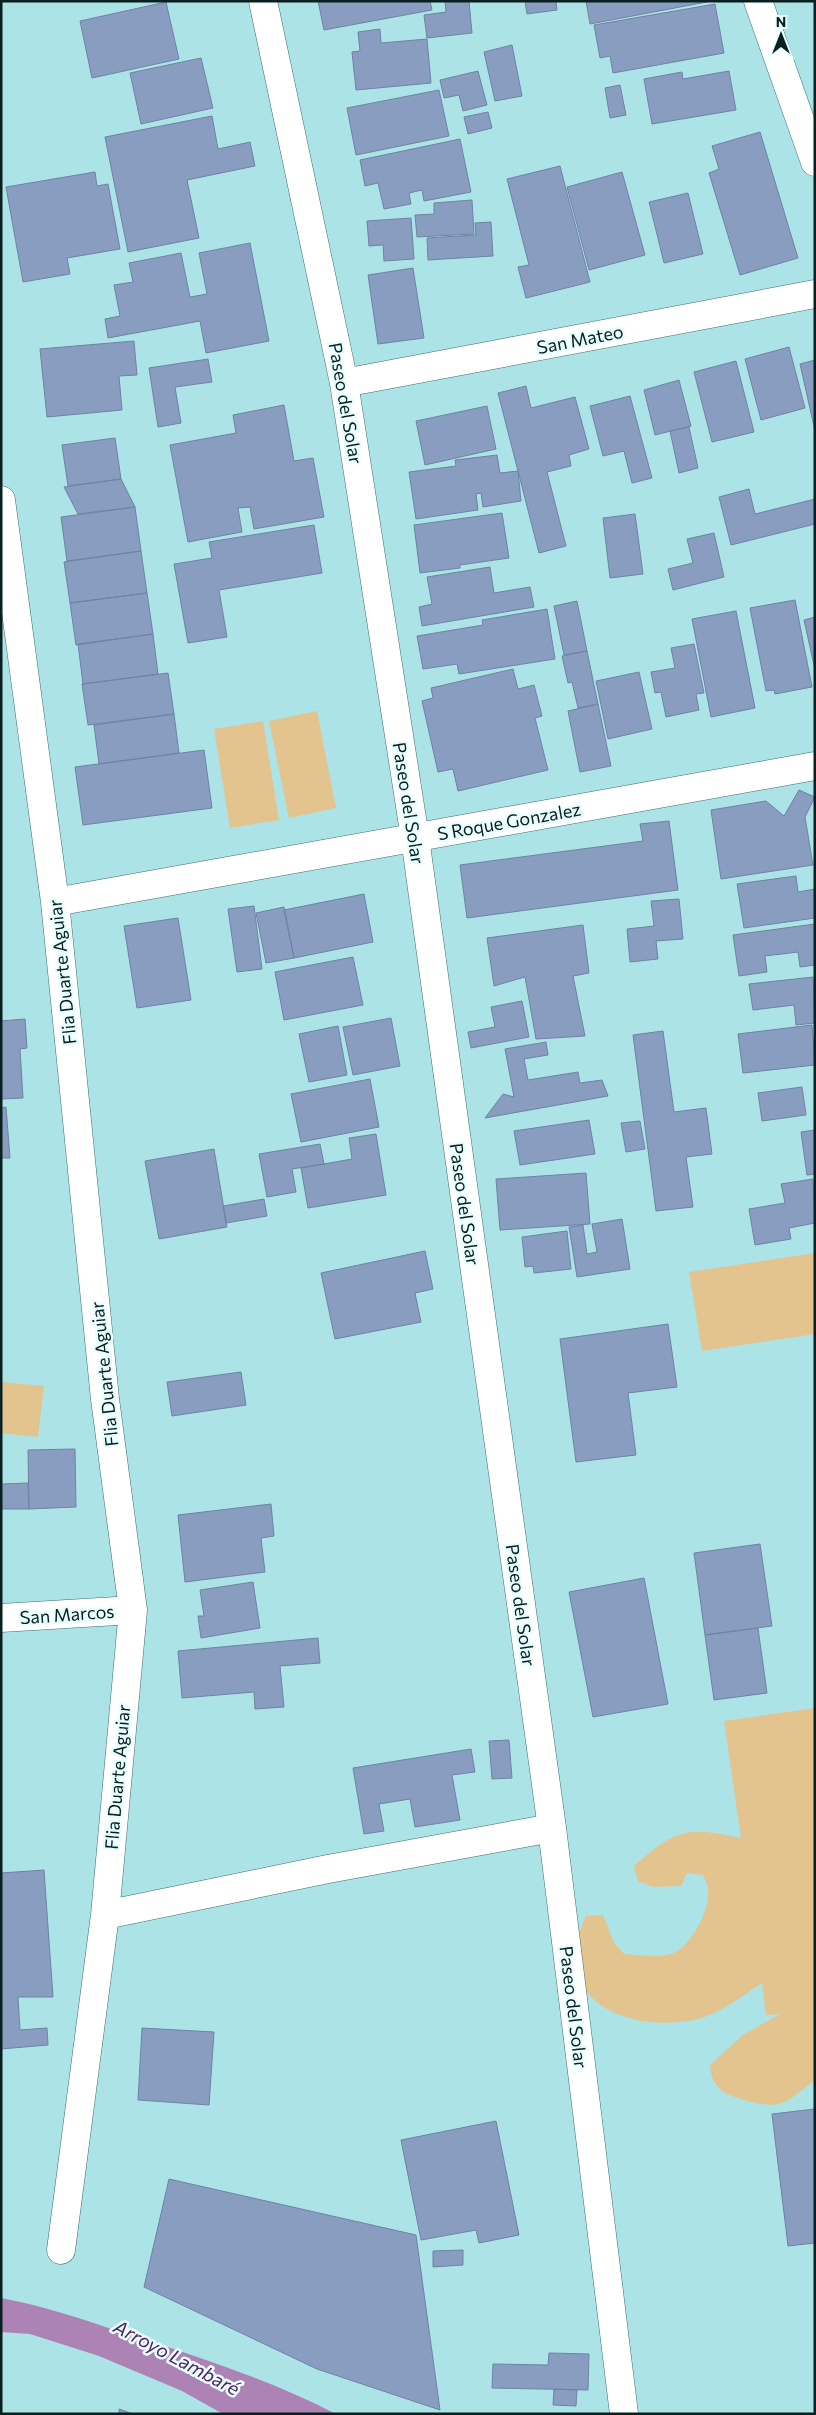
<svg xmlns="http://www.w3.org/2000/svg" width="816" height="2415" viewBox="0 0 816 2415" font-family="Commissioner,sans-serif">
<rect width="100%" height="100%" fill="#ace3e6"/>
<path fill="#e3c48e" d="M 317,711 L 336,808 L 289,818 L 269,721 Z
M 263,721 L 279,820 L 230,828 L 214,729 Z
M 815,1253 L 815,1334 L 702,1351 L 689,1272 Z
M 1,1382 L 44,1386 L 38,1437 L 1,1433 Z
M 815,1708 L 815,2080 C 803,2088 793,2100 779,2104 C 767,2108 730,2098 720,2089 C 712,2082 711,2074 710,2065 L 743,2035 L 780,2014 L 766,2015 L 762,1983 C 744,1995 719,2014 698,2019 C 661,2028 609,2022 585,1990 C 581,1984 581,1974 580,1967 C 576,1947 577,1934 586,1916 L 603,1915 L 614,1943 L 624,1954 C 638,1955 657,1958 671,1954 C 690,1948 711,1909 708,1890 C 708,1885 705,1879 703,1875 L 687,1873 L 681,1886 L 653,1887 L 638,1881 L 634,1866 C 676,1829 687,1826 741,1838 L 724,1721 Z"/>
<path fill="#ac83b4" d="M 1,2298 C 47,2306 92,2323 137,2337 C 204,2359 273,2381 336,2414 L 223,2414 L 182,2391 L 99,2356 L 30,2334 L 1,2332 Z"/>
<path fill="#889dbf" stroke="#6f83a4" d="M 318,1 L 430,1 L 432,10 L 324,30 Z
M 445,1 L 469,1 L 472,33 L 427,38 L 424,15 L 446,12 Z
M 525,1 L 556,1 L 557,10 L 527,14 Z
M 586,1 L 712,1 L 590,24 Z
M 166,2 L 179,59 L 92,78 L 80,21 Z
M 715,4 L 724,53 L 613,73 L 610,56 L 600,58 L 594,25 Z
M 380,29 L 381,43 L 427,39 L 431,83 L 356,90 L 352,52 L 360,51 L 358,32 Z
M 512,45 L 522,96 L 495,101 L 484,52 Z
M 201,58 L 213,108 L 141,124 L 130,73 Z
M 478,71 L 487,105 L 463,111 L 459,95 L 444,98 L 440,80 Z
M 729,71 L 736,110 L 652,124 L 644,79 L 682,72 L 683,79 Z
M 620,85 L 626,115 L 610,118 L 605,88 Z
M 439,90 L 449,136 L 356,155 L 347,108 Z
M 488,112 L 492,128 L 468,134 L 464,117 Z
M 212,116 L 218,149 L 250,142 L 255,166 L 187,180 L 199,238 L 128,252 L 105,137 Z
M 760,132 L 798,258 L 740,275 L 709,173 L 719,169 L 712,146 Z
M 460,139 L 471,192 L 424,201 L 422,190 L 409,193 L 411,204 L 384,209 L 378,183 L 365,186 L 360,160 Z
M 560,166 L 590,282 L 526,298 L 518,267 L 529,265 L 507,179 Z
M 95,172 L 97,186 L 108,184 L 120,249 L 67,258 L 70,274 L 23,282 L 6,187 Z
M 622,172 L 645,255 L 589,270 L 567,187 Z
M 688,193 L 703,254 L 664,263 L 649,202 Z
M 472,200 L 474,234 L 417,237 L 415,215 L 434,214 L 434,203 Z
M 411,218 L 414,259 L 384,261 L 383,245 L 369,246 L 367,221 Z
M 491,222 L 493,256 L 428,260 L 427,238 L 476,235 L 475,223 Z
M 250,243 L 269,341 L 206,353 L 200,321 L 108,338 L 105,319 L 120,316 L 114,285 L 133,282 L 129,263 L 181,253 L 190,297 L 207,294 L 199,253 Z
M 413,268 L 424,338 L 378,344 L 368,275 Z
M 134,341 L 137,375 L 119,376 L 122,410 L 47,417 L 40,349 Z
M 789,347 L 805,408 L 761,420 L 745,359 Z
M 208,359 L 212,382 L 175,387 L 181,423 L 158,427 L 149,368 Z
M 815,360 L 815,431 L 800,364 Z
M 736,361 L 754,432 L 712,442 L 694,372 Z
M 679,380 L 691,426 L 655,435 L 644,390 Z
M 526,386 L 531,408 L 575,397 L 589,449 L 569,455 L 571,466 L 547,472 L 566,546 L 539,553 L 498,393 Z
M 630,396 L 652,478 L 632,483 L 624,451 L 603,456 L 590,406 Z
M 284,405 L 294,461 L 313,458 L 324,517 L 254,529 L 250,507 L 238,508 L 242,532 L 188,542 L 170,445 L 236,433 L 233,415 Z
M 487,406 L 496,449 L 425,465 L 416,421 Z
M 689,427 L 698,468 L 679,473 L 670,431 Z
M 115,438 L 121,479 L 68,486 L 62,445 Z
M 497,455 L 500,473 L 518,471 L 521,501 L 483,507 L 481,493 L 476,494 L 478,510 L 416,519 L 409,472 L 456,466 L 455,460 Z
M 121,479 L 135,507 L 78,514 L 64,487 Z
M 749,489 L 755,514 L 815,499 L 815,524 L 731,545 L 719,497 Z
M 135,507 L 141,551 L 67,561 L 61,517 Z
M 502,513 L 509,558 L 460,565 L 460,568 L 420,573 L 414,525 Z
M 635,514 L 643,574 L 610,578 L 603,518 Z
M 314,525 L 322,573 L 219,590 L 227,637 L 188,643 L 174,564 L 212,558 L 209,542 Z
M 714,533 L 724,577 L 673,590 L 668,569 L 693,563 L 687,539 Z
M 141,551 L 147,593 L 70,603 L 64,562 Z
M 490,567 L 494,593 L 530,587 L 534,607 L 422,626 L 419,607 L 432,604 L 427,577 Z
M 147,593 L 153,634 L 76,645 L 70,603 Z
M 795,600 L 812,687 L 775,694 L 774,690 L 766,691 L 750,608 Z
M 577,601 L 587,651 L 564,655 L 554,606 Z
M 547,609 L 555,659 L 459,674 L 457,664 L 423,669 L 417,636 L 483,625 L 482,620 Z
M 736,611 L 755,708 L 711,717 L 692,619 Z
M 815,617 L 815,670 L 804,620 Z
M 153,634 L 158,674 L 83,684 L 78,644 Z
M 694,644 L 704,693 L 696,694 L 699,710 L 666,717 L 661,692 L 655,693 L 651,672 L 675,668 L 671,648 Z
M 587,651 L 598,704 L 578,708 L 572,682 L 568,683 L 562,656 Z
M 513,669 L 518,689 L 534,685 L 542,716 L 535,718 L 548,770 L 458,791 L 453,769 L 438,772 L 422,701 L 433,698 L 431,688 Z
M 639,672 L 652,729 L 608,739 L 596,681 Z
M 168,673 L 174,714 L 88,725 L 82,684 Z
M 598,704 L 611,766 L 580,772 L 568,711 Z
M 174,714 L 179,753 L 99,764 L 94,725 Z
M 204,750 L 212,808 L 83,825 L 75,767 Z
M 799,790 L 815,797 L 805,817 L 813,865 L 721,879 L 711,810 L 766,801 L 784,816 Z
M 669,821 L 678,890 L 467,918 L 460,865 L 643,841 L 640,824 Z
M 796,876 L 798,892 L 815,889 L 815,918 L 744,928 L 737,884 Z
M 364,894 L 373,942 L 294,958 L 284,910 Z
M 679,899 L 683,939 L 656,941 L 658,959 L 630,962 L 627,929 L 654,926 L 651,901 Z
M 254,906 L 262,969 L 237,972 L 228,909 Z
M 284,907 L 294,958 L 266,963 L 256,913 Z
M 178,918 L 191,1000 L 137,1008 L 124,926 Z
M 815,924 L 815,965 L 800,967 L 798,952 L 765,956 L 767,972 L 739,976 L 733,935 Z
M 583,925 L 589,973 L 573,976 L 585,1036 L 536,1039 L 525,977 L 494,986 L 487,938 Z
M 353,957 L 363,1005 L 284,1020 L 275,972 Z
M 813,977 L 815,1023 L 796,1025 L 794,1005 L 753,1010 L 749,984 Z
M 522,1001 L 529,1037 L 471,1048 L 468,1032 L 495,1027 L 491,1007 Z
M 391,1018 L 400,1066 L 353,1075 L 343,1027 Z
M 25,1019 L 27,1048 L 20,1049 L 23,1098 L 1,1099 L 1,1021 Z
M 812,1025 L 815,1065 L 743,1073 L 738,1034 Z
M 338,1026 L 347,1075 L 309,1082 L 299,1034 Z
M 663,1031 L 674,1112 L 706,1108 L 712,1154 L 686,1157 L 693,1207 L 656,1211 L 633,1035 Z
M 546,1042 L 548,1055 L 524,1059 L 528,1080 L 578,1072 L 580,1083 L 602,1080 L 608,1096 L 485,1118 L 503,1094 L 514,1097 L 505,1049 Z
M 370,1079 L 379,1127 L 301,1142 L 291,1094 Z
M 802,1087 L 806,1115 L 762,1121 L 758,1093 Z
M 6,1107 L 10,1158 L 1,1158 L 1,1108 Z
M 589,1120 L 595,1154 L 520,1165 L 514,1131 Z
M 640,1121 L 645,1149 L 626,1152 L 621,1123 Z
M 815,1130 L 815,1174 L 807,1175 L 801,1132 Z
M 376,1134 L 386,1195 L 308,1208 L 301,1168 L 352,1159 L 349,1138 Z
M 320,1144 L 324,1164 L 292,1169 L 296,1192 L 267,1197 L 259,1154 Z
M 214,1149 L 227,1227 L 159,1239 L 145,1161 Z
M 586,1173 L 590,1224 L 500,1230 L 496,1179 Z
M 813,1179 L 815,1223 L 789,1228 L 791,1239 L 755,1245 L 749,1209 L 785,1203 L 781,1184 Z
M 264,1199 L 267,1216 L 226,1223 L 223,1206 Z
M 622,1219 L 630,1269 L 577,1277 L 569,1227 L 583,1225 L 587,1254 L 597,1252 L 592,1224 Z
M 567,1231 L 571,1269 L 534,1273 L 533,1266 L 525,1267 L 522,1237 Z
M 425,1251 L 433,1289 L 415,1293 L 421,1322 L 335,1339 L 321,1273 Z
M 668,1324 L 677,1387 L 628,1393 L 636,1455 L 576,1462 L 560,1339 Z
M 241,1372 L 246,1405 L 172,1416 L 167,1382 Z
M 75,1449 L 76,1507 L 29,1509 L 28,1450 Z
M 28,1483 L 29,1509 L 1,1509 L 1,1484 Z
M 271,1504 L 274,1536 L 261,1538 L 265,1572 L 185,1582 L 178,1515 Z
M 760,1544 L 772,1626 L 705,1635 L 694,1553 Z
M 644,1578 L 668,1704 L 593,1717 L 569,1592 Z
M 253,1582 L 260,1628 L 201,1638 L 198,1616 L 204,1616 L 200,1590 Z
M 758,1628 L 767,1693 L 714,1700 L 705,1635 Z
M 318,1638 L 320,1663 L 280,1666 L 284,1707 L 255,1709 L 254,1692 L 182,1698 L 178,1651 Z
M 509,1740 L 512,1778 L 492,1779 L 489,1741 Z
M 471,1749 L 475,1772 L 452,1775 L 460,1820 L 415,1827 L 410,1799 L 379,1804 L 384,1831 L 364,1834 L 353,1768 Z
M 44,1870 L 53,1997 L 18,1997 L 20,2030 L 47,2028 L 48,2045 L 1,2049 L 1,1873 Z
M 142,2028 L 214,2032 L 209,2105 L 138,2100 Z
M 815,2109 L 815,2243 L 788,2246 L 772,2114 Z
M 496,2121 L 519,2235 L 479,2243 L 476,2230 L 421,2240 L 401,2140 Z
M 169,2179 L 416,2235 L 440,2410 L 317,2369 L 144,2287 Z
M 463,2250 L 463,2265 L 433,2267 L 433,2251 Z
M 549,2353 L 589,2354 L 588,2390 L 492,2388 L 493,2364 L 548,2365 Z
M 554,2389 L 577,2390 L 576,2406 L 553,2405 Z
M 119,2409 L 133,2414 L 119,2414 Z"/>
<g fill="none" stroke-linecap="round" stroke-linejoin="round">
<g stroke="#3b6e71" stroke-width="29">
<path id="minor" d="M 263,1 L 344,383 L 415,838 L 552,1828 L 624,2414
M 758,1 L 815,162
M 344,383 L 815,294
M 1,500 L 55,902 L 105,1399 L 133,1610 L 105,1915 L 61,2250
M 55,902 L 815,766
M 1,1618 L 133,1610
M 105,1915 L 328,1869 L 552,1828"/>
</g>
<use href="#minor" stroke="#fff" stroke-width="28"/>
</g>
<g text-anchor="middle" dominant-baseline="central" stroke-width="5" stroke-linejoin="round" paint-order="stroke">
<g font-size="18" fill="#091f20" stroke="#e8fdfe">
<text transform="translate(580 339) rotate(-11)">San Mateo</text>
<text transform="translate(346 403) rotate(80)">Paseo del Solar</text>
<text transform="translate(409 803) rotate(81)">Paseo del Solar</text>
<text transform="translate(509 821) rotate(-10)">S Roque Gonzalez</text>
<text transform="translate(62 972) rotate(-96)">Flia Duarte Aguiar</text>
<text transform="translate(465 1204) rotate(82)">Paseo del Solar</text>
<text transform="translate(104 1374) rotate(-96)">Flia Duarte Aguiar</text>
<text transform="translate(521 1605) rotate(82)">Paseo del Solar</text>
<text transform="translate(67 1614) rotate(-4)">San Marcos</text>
<text transform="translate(117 1777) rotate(-85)">Flia Duarte Aguiar</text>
<text transform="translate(574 2007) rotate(83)">Paseo del Solar</text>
</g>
<g font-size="19" font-style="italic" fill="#53215e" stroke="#e8fdfe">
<text transform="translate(177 2357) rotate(28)">Arroyo Lambaré</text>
</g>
</g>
<rect width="816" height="2415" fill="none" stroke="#091f20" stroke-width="5"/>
<g transform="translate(781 35)" stroke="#e8fdfe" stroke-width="4" paint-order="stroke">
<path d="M0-4L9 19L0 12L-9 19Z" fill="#091f20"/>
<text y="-8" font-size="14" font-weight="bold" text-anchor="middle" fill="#091f20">N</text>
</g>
</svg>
